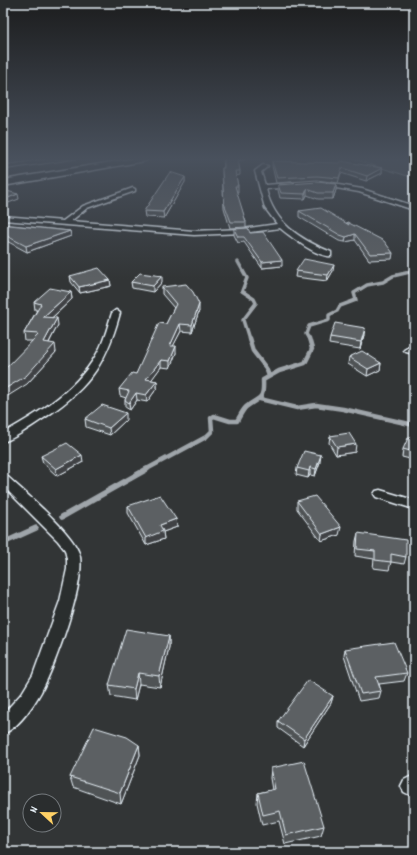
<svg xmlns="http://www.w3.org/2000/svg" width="417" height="855" viewBox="0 0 417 855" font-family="Dekko,sans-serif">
<rect width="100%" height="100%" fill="#323536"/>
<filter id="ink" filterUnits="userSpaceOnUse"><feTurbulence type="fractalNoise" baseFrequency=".025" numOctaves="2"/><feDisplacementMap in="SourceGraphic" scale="8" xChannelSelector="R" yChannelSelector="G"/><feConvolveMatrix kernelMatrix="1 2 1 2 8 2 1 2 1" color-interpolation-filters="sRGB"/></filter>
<g filter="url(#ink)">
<path fill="#494d4f" stroke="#989fa4" d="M 353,159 L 414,159 L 414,178 Z"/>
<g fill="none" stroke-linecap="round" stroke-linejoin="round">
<path stroke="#9fa5aa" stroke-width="3.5" d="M 238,262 L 247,278 L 242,291 L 254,299 L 256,303 L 243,320 L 249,339
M 309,339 L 306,334 L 309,326 L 329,320 L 329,315 L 337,311 L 340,306 L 356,300 L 354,293 L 367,285 L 383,282 L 393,276 L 414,271"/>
<path stroke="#9fa5aa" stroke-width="4.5" d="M 249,338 L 253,351 L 266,368 L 269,376
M 260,399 L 297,408 L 316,405 L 343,409 L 414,425
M 145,470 L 206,437 L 212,431 L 211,418 L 214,416 L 230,421 L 237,421 C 240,416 242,411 246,407 C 260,396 264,401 263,380 L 279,371 L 305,363 L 312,349 L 309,338"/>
<path stroke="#9fa5aa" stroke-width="5.5" d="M 62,517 L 147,469
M 3,543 L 36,528"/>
<g stroke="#e8f1f8" stroke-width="3">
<path id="street" d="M 263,165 L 268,166 L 261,172 L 265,185 L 292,183 L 295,185 L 292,187 L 266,189 C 274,223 299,239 331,252 L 331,256 C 318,258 290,236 280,228 L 243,233 L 194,235 L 3,220 L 3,216 L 63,221 L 83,206 L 133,188 L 135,189 L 135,191 L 87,208 L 71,221 L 194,231 L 243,229 L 277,224 L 265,208 L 255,171 Z
M 321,182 L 362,189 L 414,206 L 414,210 L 359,192 L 319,185 L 318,184 Z
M 116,310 L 120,313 C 105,368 86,391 38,422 C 27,429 15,438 3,442 L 3,433 C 41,412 80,388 100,348 C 105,337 108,325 112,313 Z
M 409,347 L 414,348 L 414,354 L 406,352 L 404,350 Z
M 3,475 L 7,476 C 26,494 71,531 79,553 C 88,577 54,669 41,692 C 33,706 18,728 3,734 L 3,714 L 22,693 L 33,675 L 60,601 L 67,569 L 67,559 L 65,550 L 58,541 L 3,486 Z
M 380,490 L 414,500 L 414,509 L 376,497 L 374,494 L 376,491 Z
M 414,775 L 414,794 L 410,795 L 404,792 L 401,786 L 404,780 Z"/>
</g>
<g stroke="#e8f1f8" stroke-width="3">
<path id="secondary" d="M 130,159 L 149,159 L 145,161 L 3,186 L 3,180 Z"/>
</g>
<use href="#street" fill="#2a2d2e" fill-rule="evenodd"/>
<use href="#secondary" fill="#2a2d2e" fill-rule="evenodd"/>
</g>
<path fill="#4f5355" stroke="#e8f1f8" d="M 223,159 L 246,159 L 238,161 L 240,171 L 240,175 L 236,176 L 238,186 L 238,192 L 236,192 L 246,222 L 246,227 L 230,228 L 224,208 L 222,173 L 222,168 L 224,168 Z
M 272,161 L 382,168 L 382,173 L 366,181 L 341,173 L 338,183 L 317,180 L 276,183 L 272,166 Z
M 185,177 L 185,182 L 164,218 L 145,217 L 144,211 Z
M 336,184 L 336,190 L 333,199 L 318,199 L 307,195 L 305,199 L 280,198 L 278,190 L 278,185 Z
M 299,211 L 347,224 L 347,222 L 393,253 L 392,259 L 369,260 L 355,240 L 345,242 L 339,241 L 299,217 Z
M 3,224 L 70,231 L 71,236 L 27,252 L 3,239 Z
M 234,229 L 250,233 L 282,266 L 262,268 L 244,242 L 238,243 L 234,235 Z
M 296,271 L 333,271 L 327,281 L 295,277 Z
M 70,276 L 110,280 L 111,286 L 80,293 L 71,282 Z
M 131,282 L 162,282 L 153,292 L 132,288 Z
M 162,287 L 199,311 L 192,332 L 181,331 L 173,346 L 176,353 L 170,368 L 161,367 L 151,380 L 157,381 L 157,388 L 147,402 L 137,400 L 130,410 L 125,407 L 125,400 L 126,398 L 120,396 L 119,389 L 136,374 L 166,324 L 174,308 L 162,294 Z
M 71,292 L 72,299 L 52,318 L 58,325 L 49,343 L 56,352 L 27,384 L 32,341 L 25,341 L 24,333 L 37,310 L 35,310 L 34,302 Z
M 364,335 L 360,349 L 329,344 L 330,337 Z
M 349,357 L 381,363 L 380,370 L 367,376 L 348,364 Z
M 414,374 L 414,393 L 410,392 Z
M 85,419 L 126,420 L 110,435 L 86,427 Z
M 330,436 L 355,452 L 336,455 L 329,443 Z
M 414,439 L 414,460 L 402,457 L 403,449 Z
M 41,456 L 83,462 L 57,476 L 43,463 Z
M 320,462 L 315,476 L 310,475 L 308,478 L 296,475 L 297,468 Z
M 297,501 L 339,535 L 321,541 L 297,509 Z
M 128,506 L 176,519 L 177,527 L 163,532 L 164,539 L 146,545 L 128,513 Z
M 358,533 L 406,557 L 404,564 L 391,562 L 389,570 L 373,568 L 374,559 L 355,556 L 356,541 Z
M 414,562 L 414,580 L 413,579 L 413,565 Z
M 169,636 L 169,647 L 160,687 L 139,684 L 135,700 L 111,696 L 109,685 Z
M 345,649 L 407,673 L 404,681 L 379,684 L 381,691 L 379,698 L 359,701 L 344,656 Z
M 333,696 L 331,703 L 303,746 L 278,728 L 278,721 Z
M 139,745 L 140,755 L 121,804 L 73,787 L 70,777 Z
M 271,768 L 324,826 L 321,836 L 285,844 L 279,821 L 262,825 L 257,803 L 258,793 L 272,790 L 270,778 Z"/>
<path fill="#404345" stroke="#e8f1f8" d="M 45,159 L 77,159 L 3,170 L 3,165 Z
M 237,159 L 246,159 L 237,161 Z
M 382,168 L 382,173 L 366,181 L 367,176 Z
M 185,177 L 185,182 L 164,218 L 163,212 Z
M 336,184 L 336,190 L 333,199 L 333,193 Z
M 307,189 L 307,195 L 305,199 L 305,194 Z
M 18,194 L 19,199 L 3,205 L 3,200 Z
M 70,231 L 71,236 L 27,252 L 26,246 Z
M 355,234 L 355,240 L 345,242 L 346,237 Z
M 282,260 L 282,266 L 262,268 L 262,262 Z
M 334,265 L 333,271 L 327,281 L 328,275 Z
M 162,276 L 162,282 L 153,292 L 153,286 Z
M 110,280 L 111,286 L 80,293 L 79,287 Z
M 71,292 L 72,299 L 44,325 L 43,317 Z
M 199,304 L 199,311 L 192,332 L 192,325 Z
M 57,318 L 58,325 L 45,350 L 44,342 Z
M 180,324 L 181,331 L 170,352 L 170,346 Z
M 365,328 L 364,335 L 360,349 L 361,342 Z
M 55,344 L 56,352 L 27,384 L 3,399 L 3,390 Z
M 176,346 L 176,353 L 170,368 L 170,361 Z
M 161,360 L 161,367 L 147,386 L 146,379 Z
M 381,363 L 380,370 L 367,376 L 368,369 Z
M 157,381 L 157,388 L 147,402 L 146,395 Z
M 136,393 L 137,400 L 130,410 L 129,403 Z
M 126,413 L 126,420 L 110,435 L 109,428 Z
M 356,444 L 355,452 L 336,455 L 337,447 Z
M 82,455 L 83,462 L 57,476 L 56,469 Z
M 321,455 L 320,462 L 315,476 L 316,469 Z
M 310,467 L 310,475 L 308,478 L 309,471 Z
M 176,519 L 177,527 L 163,532 L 164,539 L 146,545 L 146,538 L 160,525 Z
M 341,527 L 339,535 L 321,541 L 322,534 Z
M 169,636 L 169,647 L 160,687 L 159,676 Z
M 138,673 L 139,684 L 135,700 L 134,689 Z
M 333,696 L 331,703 L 303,746 L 304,739 Z
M 139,745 L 140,755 L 121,804 L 120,793 Z"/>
<path fill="#5c6063" stroke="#e8f1f8" d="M 3,159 L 45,159 L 3,165 Z
M 224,159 L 238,159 L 240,171 L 235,171 L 238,186 L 235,186 L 246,222 L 231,222 L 224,203 L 222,168 L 224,168 Z
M 272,161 L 340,163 L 341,161 L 382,168 L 367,176 L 342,168 L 339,178 L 317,176 L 277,178 Z
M 170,172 L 185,177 L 163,212 L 144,211 Z
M 317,182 L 336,184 L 333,193 L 318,193 L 307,189 L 305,194 L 281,193 L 278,185 Z
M 3,190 L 18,194 L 3,200 Z
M 321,208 L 349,225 L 347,222 L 384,241 L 393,253 L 370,254 L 355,234 L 346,237 L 340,235 L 299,211 Z
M 3,224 L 9,225 L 70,231 L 26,246 L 3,234 Z
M 248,228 L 250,233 L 263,232 L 282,260 L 262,262 L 244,237 L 238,237 L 234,229 Z
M 304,259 L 334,265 L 328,275 L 296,271 Z
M 99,268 L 110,280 L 79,287 L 70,276 Z
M 140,273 L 162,276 L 153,286 L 131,282 Z
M 186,284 L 193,292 L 199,304 L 192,325 L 180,324 L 170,346 L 176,346 L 170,361 L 161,360 L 146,379 L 157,381 L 146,395 L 136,393 L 129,403 L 125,400 L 129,391 L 119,389 L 132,373 L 136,374 L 159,323 L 166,324 L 176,304 L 162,287 Z
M 50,288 L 71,292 L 43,317 L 57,318 L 44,342 L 55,344 L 26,376 L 3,390 L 3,370 L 4,370 L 39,334 L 24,333 L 41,304 L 34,302 Z
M 335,323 L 365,328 L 361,342 L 330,337 Z
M 362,351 L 381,363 L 368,369 L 349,357 Z
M 414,374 L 414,386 L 411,385 Z
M 102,405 L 126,413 L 109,428 L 85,419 Z
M 349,433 L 356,444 L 337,447 L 330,436 Z
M 408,438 L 414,439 L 414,452 L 403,449 Z
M 67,443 L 82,455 L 56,469 L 41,456 Z
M 304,451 L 321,455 L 316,469 L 310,467 L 309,471 L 297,468 Z
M 160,495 L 176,519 L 160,525 L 163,531 L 146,538 L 128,506 Z
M 315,496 L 341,527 L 322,534 L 297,501 Z
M 358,533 L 406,540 L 406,557 L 391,554 L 391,562 L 375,560 L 375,551 L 357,549 Z
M 126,629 L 169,636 L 159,676 L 138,673 L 134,689 L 109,685 Z
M 394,642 L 407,673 L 376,677 L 381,691 L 361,694 L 345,649 Z
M 308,680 L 333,696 L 304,739 L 278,721 Z
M 94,727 L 127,737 L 139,745 L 120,793 L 70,777 Z
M 304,761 L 324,826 L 286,835 L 280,811 L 263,815 L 258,793 L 275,789 L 271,768 Z"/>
</g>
<linearGradient id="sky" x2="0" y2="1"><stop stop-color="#1c1d1e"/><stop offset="0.57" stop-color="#49515d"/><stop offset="1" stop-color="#49515d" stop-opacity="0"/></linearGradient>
<rect width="417" height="279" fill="url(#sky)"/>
<rect width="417" height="855" fill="none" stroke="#2a2d2e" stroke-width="16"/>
<rect x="8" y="8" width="401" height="839" fill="none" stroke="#e8f1f8" stroke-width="1.5" filter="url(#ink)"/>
<g transform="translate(42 813) rotate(292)"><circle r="19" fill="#2a2d2e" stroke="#767b7f"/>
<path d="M0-3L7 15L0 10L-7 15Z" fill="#ffd166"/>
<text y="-6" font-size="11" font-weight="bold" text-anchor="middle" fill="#e8f1f8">N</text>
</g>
</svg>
